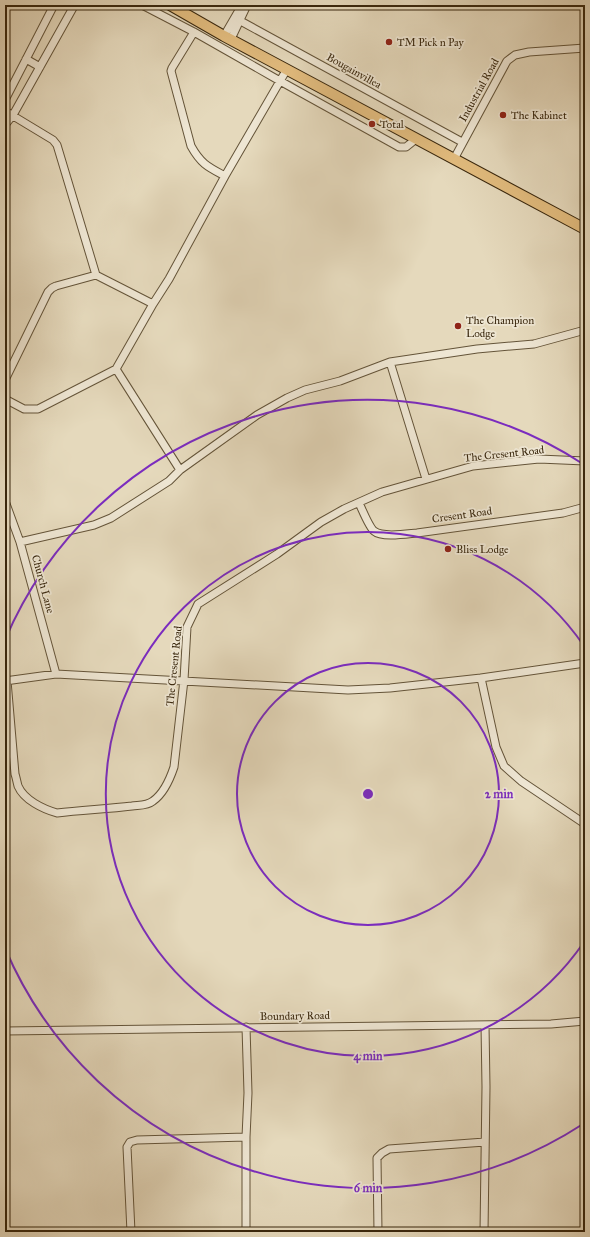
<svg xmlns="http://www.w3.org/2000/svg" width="590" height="1237" viewBox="0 0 590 1237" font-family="'IM FELL Great Primer',serif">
<rect width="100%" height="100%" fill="#e5d9bc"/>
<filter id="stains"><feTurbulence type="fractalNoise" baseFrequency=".005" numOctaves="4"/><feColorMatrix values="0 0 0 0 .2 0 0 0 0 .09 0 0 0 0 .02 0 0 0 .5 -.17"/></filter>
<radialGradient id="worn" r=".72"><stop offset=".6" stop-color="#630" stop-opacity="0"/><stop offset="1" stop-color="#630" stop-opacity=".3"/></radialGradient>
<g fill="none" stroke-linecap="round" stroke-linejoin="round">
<g stroke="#645439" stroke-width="9">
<path id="minor" d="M 65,5 L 68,6 L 76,5
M 142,5 L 194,32 L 280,81 L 399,147 L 406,147 L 416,139
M 235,18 L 462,142
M 194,32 L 172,68 L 171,71 L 191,146 C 201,164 208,167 225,176
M 224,36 L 242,5
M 231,39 L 247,5
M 26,59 L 40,67
M 5,100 L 54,5
M 5,111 L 53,140 L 57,145 L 96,275 L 153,304
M 5,125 L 13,115 L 74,6
M 454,159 L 507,61 L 515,55 L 529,52 L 585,48
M 390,362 L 426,479
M 116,369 L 180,470
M 5,380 L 48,292 L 52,288 L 56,286 L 96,275
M 5,399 L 24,409 L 38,409 L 116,369 L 153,304 L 169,279 L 225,176 L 287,69
M 5,501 L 20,542 L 56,674
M 359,503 C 362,509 369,527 374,531 C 382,538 406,534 417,533 L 563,513 L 585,507
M 20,542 L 94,525 L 111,518 L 169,481 L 180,470 L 257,415 L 287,398 L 305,390 L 340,381 L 390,362 L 477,349 L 534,344 L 585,330
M 481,678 L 496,747 L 504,766 L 521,781 L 585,824
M 5,681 L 56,674 L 348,690 L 390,688 L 481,678 L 585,663
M 7,681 L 15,774 C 16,777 17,782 18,786 C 24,800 43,809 57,813 C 82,810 107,809 132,806 C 138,805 147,806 153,801 C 163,794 170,779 174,767 L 184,680 L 187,627 L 198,604 L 277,554 L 321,522 L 344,509 L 382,492 L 473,466 L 539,459 L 585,461
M 246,1027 L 248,1093 L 246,1137 L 246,1232
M 5,1031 L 551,1024 L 585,1021
M 131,1232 L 127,1147 L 130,1142 L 137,1140 L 246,1137
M 378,1232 L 377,1158 L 382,1153 L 389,1149 L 485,1142
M 484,1232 L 486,1087 L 485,1025"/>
</g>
<g stroke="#39270d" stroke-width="12">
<path id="highway" d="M 170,5 L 224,36 L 585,229"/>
</g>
<use href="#minor" stroke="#eee6d3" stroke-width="7"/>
<use href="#highway" stroke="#e2bc7e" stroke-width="10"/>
</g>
<g fill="none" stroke="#7b2cbf" stroke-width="2">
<circle cx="368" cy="794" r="131"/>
<path d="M584 942A262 262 0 1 1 584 646"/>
<path d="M583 1124A394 394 0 0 1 5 948M5 640A394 394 0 0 1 583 464"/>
</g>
<g fill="#8f2418" stroke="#eee6d3" stroke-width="1.5">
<circle cx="389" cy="42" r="4"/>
<circle cx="503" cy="115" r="4"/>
<circle cx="372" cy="124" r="4"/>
<circle cx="458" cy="326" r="4"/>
<circle cx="448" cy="549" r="4"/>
</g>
<g text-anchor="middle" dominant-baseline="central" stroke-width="3.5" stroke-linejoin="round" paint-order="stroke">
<g font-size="11" fill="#39270d" stroke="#eee6d3" text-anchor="start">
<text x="397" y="42">TM Pick n Pay</text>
<text x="511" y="115">The Kabinet</text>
<text x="380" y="124">Total</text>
<text x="466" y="320">The Champion<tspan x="466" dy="13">Lodge</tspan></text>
<text x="456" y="549">Bliss Lodge</text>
</g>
<g font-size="11" fill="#39270d" stroke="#eee6d3">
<text transform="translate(354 71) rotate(29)">Bougainvillea</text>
<text transform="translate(479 90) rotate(-61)">Industrial Road</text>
<text transform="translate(504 454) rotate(-6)">The Cresent Road</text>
<text transform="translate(462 515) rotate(-8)">Cresent Road</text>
<text transform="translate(43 584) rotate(75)">Church Lane</text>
<text transform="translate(174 666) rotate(-84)">The Cresent Road</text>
<text transform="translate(295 1016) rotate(-1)">Boundary Road</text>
</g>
</g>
<circle cx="368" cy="794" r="6" fill="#7b2cbf" stroke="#eee6d3" stroke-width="2"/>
<g font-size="12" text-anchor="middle" font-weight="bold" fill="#7b2cbf" stroke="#eee6d3" stroke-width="3.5" stroke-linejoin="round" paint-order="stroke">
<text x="499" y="798">2 min</text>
<text x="368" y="1060">4 min</text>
<text x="368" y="1192">6 min</text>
</g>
<rect width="590" height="1237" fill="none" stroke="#e5d9bc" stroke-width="20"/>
<rect x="6" y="6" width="578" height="1225" fill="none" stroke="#39270d" stroke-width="2"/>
<rect x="10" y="10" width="570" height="1217" fill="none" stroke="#39270d"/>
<rect width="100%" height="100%" filter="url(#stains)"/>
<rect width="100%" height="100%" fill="url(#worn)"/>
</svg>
